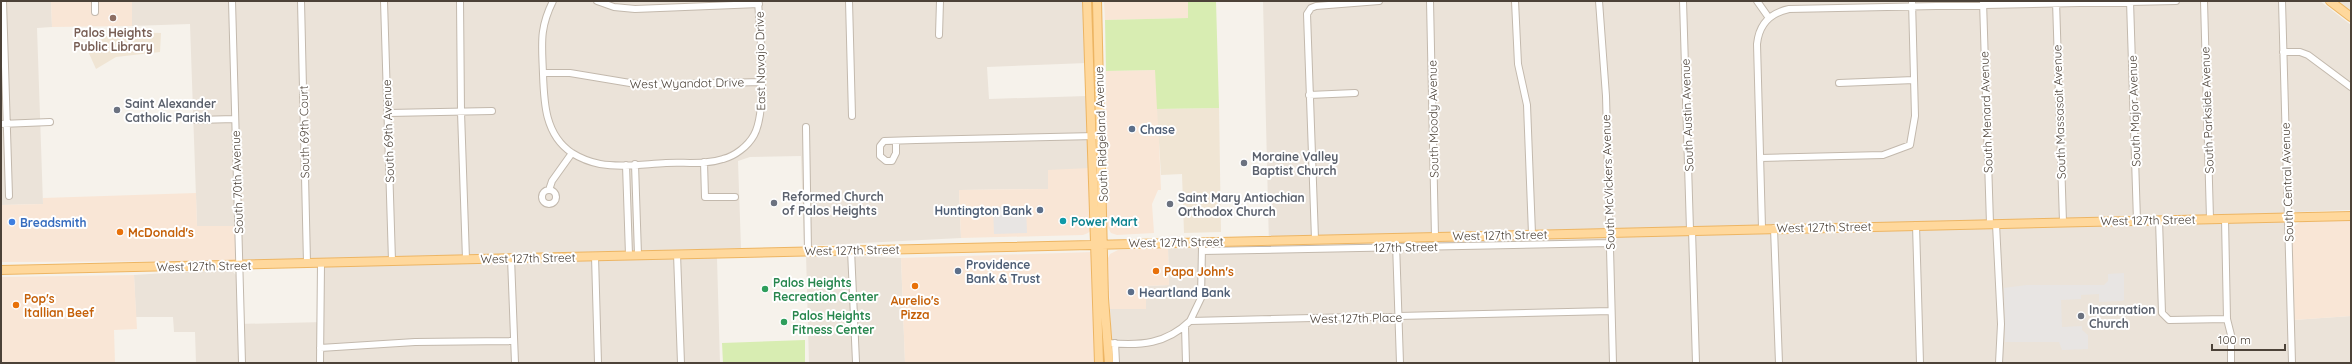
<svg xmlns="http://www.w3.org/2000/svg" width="2352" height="364" viewBox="0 0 2352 364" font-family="Quicksand,sans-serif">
<rect width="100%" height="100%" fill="#f6f2eb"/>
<path fill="#ebe3d9" d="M 1,1 L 51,1 L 52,27 L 37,28 L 43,204 L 1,205 Z
M 132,1 L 1085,1 L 1087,63 L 987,67 L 989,99 L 1087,96 L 1090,168 L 1048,189 L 959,190 L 961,238 L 804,246 L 801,156 L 750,157 L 738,161 L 741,248 L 236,261 L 235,226 L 197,226 L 190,24 L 132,26 Z
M 1263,1 L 2282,1 L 2292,363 L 1113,363 L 1110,309 L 1146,309 L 1146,286 L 1169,285 L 1168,248 L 1269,246 Z
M 2284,1 L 2320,1 L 2351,25 L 2351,210 L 2295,212 L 2291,208 Z
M 2335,1 L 2351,1 L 2351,13 Z
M 806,254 L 901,258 L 905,363 L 809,363 Z
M 715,256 L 717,258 L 720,363 L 518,363 L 515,266 L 517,263 L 523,261 Z
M 501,261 L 509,267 L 512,363 L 196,363 L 195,332 L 174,332 L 173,317 L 136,317 L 134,275 L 230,269 L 236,275 L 238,324 L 324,322 L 323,273 L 325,266 Z
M 2351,316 L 2351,363 L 2294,363 L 2293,320 Z"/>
<path fill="#f9e6d6" d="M 51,1 L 132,1 L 132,26 L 52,27 Z
M 1104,1 L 1188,1 L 1188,18 L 1105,20 Z
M 1156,70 L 1161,190 L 1158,190 L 1152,204 L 1154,233 L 1117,235 L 1111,233 L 1107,226 L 1106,71 Z
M 1090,168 L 1091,230 L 1088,233 L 1083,235 L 961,238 L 959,190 L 1048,189 L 1048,170 Z
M 196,193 L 197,226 L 235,226 L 236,261 L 1,262 L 1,205 L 43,204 L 43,198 Z
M 2351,220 L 2351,316 L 2293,320 L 2292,228 L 2300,222 Z
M 1168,248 L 1169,285 L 1146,286 L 1146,309 L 1110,309 L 1108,258 L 1110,254 L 1118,250 Z
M 1093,252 L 1095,363 L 905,363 L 901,258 Z
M 134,275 L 137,329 L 114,330 L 115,363 L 1,363 L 1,277 Z"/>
<path fill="#f0e5d4" d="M 113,32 L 161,33 L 160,52 L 116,57 L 96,69 L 87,49 Z
M 1219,108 L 1221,232 L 1184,233 L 1182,174 L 1161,175 L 1157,109 Z"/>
<path fill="#d8edb2" d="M 1188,1 L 1216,1 L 1219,108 L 1157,109 L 1155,70 L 1106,71 L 1105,20 L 1188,18 Z
M 805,340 L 805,363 L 723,363 L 722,343 Z"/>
<path fill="#e8e5e3" d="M 1026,206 L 1027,233 L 994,234 L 993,207 Z
M 2124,273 L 2124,300 L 2122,301 L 2099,302 L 2099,294 L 2081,295 L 2081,299 L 2061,300 L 2062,327 L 2082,326 L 2082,330 L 2088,335 L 2088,349 L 2062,350 L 2059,342 L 2005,342 L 2004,288 L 2026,285 L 2104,285 L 2108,281 L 2108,274 Z"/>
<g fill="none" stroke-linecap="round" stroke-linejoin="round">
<g stroke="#c3b9ad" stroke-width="8">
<path id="minor" d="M 3,1 L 9,196
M 95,1 L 95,12
M 232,1 L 242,363
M 301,1 L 307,263
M 384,1 L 392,261
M 460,1 L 461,112 L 466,259
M 553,1 C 539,29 542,44 543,74 C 544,103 545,135 572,153 C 580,158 590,162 600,164 C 622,168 645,164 666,163 C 685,162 705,165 723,159 C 735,156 748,146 754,135 C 768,110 760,33 758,1
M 597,1 L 614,7 L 635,9 L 759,4
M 849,1 L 852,116
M 1430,1 L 1435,237
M 1515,1 L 1518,64 L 1527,105 L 1532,234
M 1599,1 L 1606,96 L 1613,363
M 1683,1 L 1690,230
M 1757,1 L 1769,18
M 1983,1 L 1990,224
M 2056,1 L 2063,222
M 2130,1 L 2137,221
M 2204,1 L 2210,219
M 2282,1 L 2292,363
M 939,35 L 940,1
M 2283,52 L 2300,52 L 2308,55 L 2351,87
M 543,73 L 570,73 L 642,85 L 761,82
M 1839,83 L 1914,80
M 1309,95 L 1355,93
M 388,113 L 492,111
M 196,120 L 235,119
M 1,124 L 50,122
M 806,127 L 808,251
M 896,141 L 896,153 L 892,161 L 886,161 L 880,156 L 880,146 L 884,141 L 916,140 L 1096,136
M 1760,158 L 1883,155 L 1910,145 L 1915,116 L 1912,1
M 704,162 L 705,197 L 735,197
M 635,164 L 638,255
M 626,165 L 629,255
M542 197a7 7 0 1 1 14 0a7 7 0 1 1-14 0Z
M 549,190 L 552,181 L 572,153
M 2225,219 L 2227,319 L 2231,335 L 2231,363
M 2159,220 L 2162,313 L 2169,320 L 2227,319
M 1996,224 L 2001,324 L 1999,363
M 1916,225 L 1920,363
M 1762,228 L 1757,44 C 1759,24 1770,13 1789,9 L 2176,1
M 1774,228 L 1779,363
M 1692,230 L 1696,363
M 1315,239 L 1307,14 L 1311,8 L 1316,6 L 1379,1
M 1396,243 L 1400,363
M 851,250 L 856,362
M 1202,251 L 1610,243
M 677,254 L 681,363
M 595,256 L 598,363
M 511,258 L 515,363
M 1190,321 L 1201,298 L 1202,247
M 1185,326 L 1186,363
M 1108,343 C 1141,346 1166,344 1190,321 L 1611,311
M 1115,343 L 1116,363
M 320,348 L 415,342 L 514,341
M 320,363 L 321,263"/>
</g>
<g stroke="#edb563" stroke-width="10">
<path id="major" d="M 1087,1 L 1099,363
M 1097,1 L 1104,298 L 1109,363
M 2330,1 L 2351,17
M 1,270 L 2351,216"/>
</g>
<use href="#minor" stroke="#fff" stroke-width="6"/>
<use href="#major" stroke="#ffd89c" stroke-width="8"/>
</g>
<circle fill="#8d6e63" stroke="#fff" stroke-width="1.5" cx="113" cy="18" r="4"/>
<g fill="#6b7280" stroke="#fff" stroke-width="1.5">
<circle cx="117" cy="110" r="4"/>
<circle cx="1244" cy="163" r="4"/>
<circle cx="774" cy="203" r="4"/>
<circle cx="1170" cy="204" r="4"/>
<circle cx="2081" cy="316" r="4"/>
</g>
<g fill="#5c6f8a" stroke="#fff" stroke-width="1.5">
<circle cx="1132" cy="129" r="4"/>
<circle cx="1040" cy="210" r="4"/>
<circle cx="958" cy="271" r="4"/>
<circle cx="1131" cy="292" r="4"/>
</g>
<circle fill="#0f9aa8" stroke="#fff" stroke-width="1.5" cx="1063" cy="221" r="4"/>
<circle fill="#3f7fe0" stroke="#fff" stroke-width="1.5" cx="12" cy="222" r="4"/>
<g fill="#e8710a" stroke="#fff" stroke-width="1.5">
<circle cx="120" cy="232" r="4"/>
<circle cx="1156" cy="271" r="4"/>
<circle cx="915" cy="286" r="4"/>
<circle cx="16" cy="305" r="4"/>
</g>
<g fill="#2e9e5b" stroke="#fff" stroke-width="1.5">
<circle cx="765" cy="289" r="4"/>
<circle cx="784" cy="322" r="4"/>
</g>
<g text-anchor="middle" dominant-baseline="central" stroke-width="4" stroke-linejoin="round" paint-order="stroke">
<g font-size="12" font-weight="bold" fill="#785e54" stroke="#fff">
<text x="113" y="32">Palos Heights<tspan x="113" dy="14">Public Library</tspan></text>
</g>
<g font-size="12" fill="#4c4238" stroke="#fff">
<text transform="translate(760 61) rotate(-91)">East Navajo Drive</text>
<text transform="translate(687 83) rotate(-1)">West Wyandot Drive</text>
<text transform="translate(2207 110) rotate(-92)">South Parkside Avenue</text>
<text transform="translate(2134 111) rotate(-92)">South Major Avenue</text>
<text transform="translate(1986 112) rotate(-92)">South Menard Avenue</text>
<text transform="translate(2059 112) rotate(-92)">South Massasoit Avenue</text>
<text transform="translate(1687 115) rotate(-92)">South Austin Avenue</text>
<text transform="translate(1433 119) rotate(-91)">South Moody Avenue</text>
<text transform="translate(388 131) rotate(-92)">South 69th Avenue</text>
<text transform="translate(304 132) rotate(-91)">South 69th Court</text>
<text transform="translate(1101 134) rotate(-92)">South Ridgeland Avenue</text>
<text transform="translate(237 182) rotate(-92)">South 70th Avenue</text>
<text transform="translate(1608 182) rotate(-92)">South McVickers Avenue</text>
<text transform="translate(2287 182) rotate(-92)">South Central Avenue</text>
<text transform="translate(2148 220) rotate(-1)">West 127th Street</text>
<text transform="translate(1824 227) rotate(-1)">West 127th Street</text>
<text transform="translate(1500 235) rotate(-1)">West 127th Street</text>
<text transform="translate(1176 242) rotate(-1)">West 127th Street</text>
<text transform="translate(1406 247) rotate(-1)">127th Street</text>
<text transform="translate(852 250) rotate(-1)">West 127th Street</text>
<text transform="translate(528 258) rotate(-1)">West 127th Street</text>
<text transform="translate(204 266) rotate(-1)">West 127th Street</text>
<text transform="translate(1356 318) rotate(-1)">West 127th Place</text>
</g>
<g font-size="12" font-weight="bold" fill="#5b616d" stroke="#fff" text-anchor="start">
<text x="125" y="103">Saint Alexander<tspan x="125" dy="14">Catholic Parish</tspan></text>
<text x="1252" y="156">Moraine Valley<tspan x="1252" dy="14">Baptist Church</tspan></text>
<text x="782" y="196">Reformed Church<tspan x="782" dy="14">of Palos Heights</tspan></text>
<text x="1178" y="197">Saint Mary Antiochian<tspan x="1178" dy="14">Orthodox Church</tspan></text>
<text x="2089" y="309">Incarnation<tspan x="2089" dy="14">Church</tspan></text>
</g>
<g font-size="12" font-weight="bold" fill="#4e5e75" stroke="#fff" text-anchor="start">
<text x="1140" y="129">Chase</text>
<text x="1032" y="210" text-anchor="end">Huntington Bank</text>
<text x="966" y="264">Providence<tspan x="966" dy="14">Bank &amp; Trust</tspan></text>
<text x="1139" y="292">Heartland Bank</text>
</g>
<g font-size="12" font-weight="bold" fill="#0d838f" stroke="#fff" text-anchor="start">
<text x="1071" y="221">Power Mart</text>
</g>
<g font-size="12" font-weight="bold" fill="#366cbe" stroke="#fff" text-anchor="start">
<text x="20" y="222">Breadsmith</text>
</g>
<g font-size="12" font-weight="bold" fill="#c56008" stroke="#fff" text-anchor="start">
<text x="128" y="232">McDonald's</text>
<text x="1164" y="271">Papa John's</text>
<text x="24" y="298">Pop's<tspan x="24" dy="14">Itallian Beef</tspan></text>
<text x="915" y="300" text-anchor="middle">Aurelio's<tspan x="915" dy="14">Pizza</tspan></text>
</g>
<g font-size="12" font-weight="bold" fill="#27864d" stroke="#fff" text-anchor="start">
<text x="773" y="282">Palos Heights<tspan x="773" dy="14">Recreation Center</tspan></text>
<text x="792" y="315">Palos Heights<tspan x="792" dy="14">Fitness Center</tspan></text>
</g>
</g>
<rect width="2352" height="364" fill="none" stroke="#4c4238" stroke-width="4"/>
<path d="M2212 344v6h73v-6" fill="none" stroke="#4c4238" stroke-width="2"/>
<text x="2218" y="344" font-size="12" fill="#4c4238" stroke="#ffffff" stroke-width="3" paint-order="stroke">100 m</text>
</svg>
